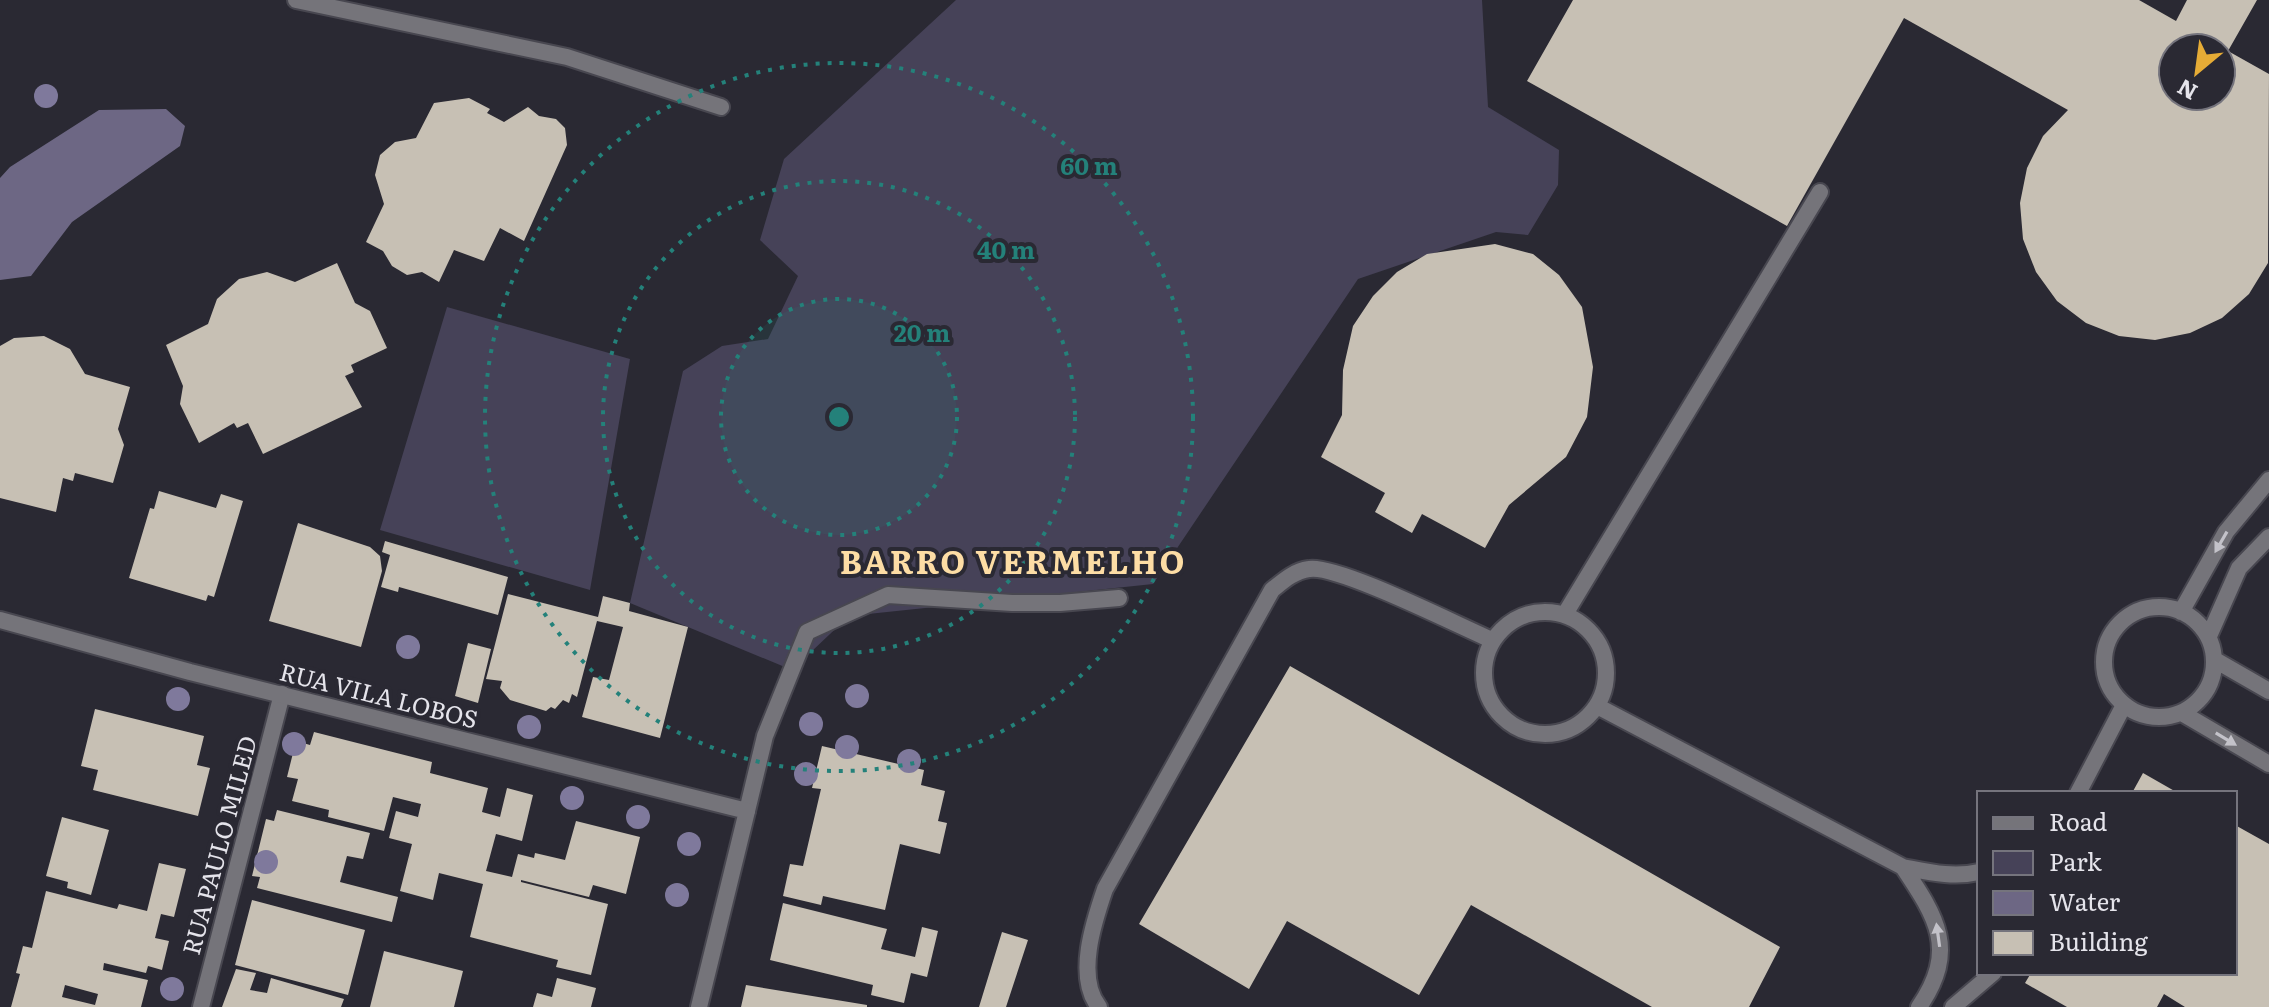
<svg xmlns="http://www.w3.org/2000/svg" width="2269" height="1007" viewBox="0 0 2269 1007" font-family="Literata,serif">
<rect width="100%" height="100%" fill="#2a2933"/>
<path fill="#464258" d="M 956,0 L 1482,0 L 1488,107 L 1559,150 L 1558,185 L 1528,235 L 1496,232 L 1358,279 L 1153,584 L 849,616 L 792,670 L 630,603 L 683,371 L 722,346 L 768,339 L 798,276 L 760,240 L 784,159 Z
M 447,307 L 630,359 L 590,590 L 380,530 Z"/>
<path fill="#6d6784" d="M 166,109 L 185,126 L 180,146 L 72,222 L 31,276 L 0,280 L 0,178 L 10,167 L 99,110 Z"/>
<path fill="#c7c0b4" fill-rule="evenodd" d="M 1573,0 L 2139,0 L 2176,21 L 2187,0 L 2257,0 L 2228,51 L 2269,74 L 2268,263 L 2249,294 L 2222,318 L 2190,333 L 2155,340 L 2119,336 L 2086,323 L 2057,301 L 2036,272 L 2023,239 L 2020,203 L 2027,168 L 2043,136 L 2068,110 L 1904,18 L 1787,226 L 1527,81 ZM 2173,48 L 2221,48 L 2221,96 L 2173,96 Z
M 469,98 L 490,109 L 487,113 L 504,122 L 528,107 L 539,116 L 556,119 L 565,128 L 567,145 L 524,241 L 500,228 L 484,261 L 454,250 L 439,282 L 422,272 L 407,275 L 392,266 L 383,251 L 366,242 L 384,204 L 375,175 L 380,155 L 395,142 L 416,138 L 434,103 Z
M 1495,244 L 1533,254 L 1559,275 L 1582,307 L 1593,367 L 1587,417 L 1566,457 L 1509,505 L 1485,548 L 1422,514 L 1412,533 L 1375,512 L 1385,493 L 1321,457 L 1342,415 L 1343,370 L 1353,326 L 1373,296 L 1397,272 L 1427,254 Z
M 337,263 L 355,303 L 370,311 L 387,348 L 351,365 L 354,372 L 345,376 L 362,407 L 263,454 L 248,423 L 237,428 L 234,423 L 199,443 L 180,404 L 183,386 L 166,345 L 208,324 L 217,299 L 239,279 L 267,272 L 295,282 Z
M 44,336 L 70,349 L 85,374 L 130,387 L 118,429 L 124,445 L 113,483 L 75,473 L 73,481 L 63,478 L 56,512 L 0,498 L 0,346 L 14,338 Z
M 159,491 L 216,508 L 221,494 L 243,501 L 214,597 L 208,595 L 206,601 L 129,578 L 150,508 L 154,509 Z
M 298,523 L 370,547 L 380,556 L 382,571 L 361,647 L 269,621 Z
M 385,541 L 508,577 L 498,615 L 399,587 L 398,592 L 381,587 L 390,555 L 382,552 Z
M 508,594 L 598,617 L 603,596 L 630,603 L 629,611 L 688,627 L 660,738 L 582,717 L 593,677 L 609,680 L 623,627 L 597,621 L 577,697 L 572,694 L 569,703 L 563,700 L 555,709 L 551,707 L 546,711 L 510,700 L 500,688 L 502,681 L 486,679 Z
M 468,643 L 491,649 L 478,703 L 455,696 Z
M 1290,666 L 1780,947 L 1749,1007 L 1652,1007 L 1471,905 L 1419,995 L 1287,921 L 1249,989 L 1139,924 Z
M 95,709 L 204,736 L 197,765 L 210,768 L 198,816 L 93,790 L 98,770 L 81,766 Z
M 314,732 L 432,762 L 430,773 L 488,788 L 482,812 L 500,817 L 507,788 L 533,795 L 522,841 L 496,834 L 486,871 L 512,877 L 518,854 L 534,858 L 535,853 L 565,860 L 576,821 L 640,837 L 626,894 L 593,885 L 589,897 L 521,880 L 521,882 L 608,904 L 591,975 L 556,967 L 558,960 L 470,937 L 483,884 L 439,873 L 433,900 L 400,891 L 412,844 L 389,838 L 396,811 L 418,817 L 421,804 L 393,797 L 384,831 L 328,817 L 329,810 L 292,801 L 298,779 L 287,777 L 296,741 L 310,745 Z
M 822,746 L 924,770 L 921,785 L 945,791 L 938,821 L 947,823 L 940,854 L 900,844 L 885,910 L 823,896 L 821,905 L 783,896 L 790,864 L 803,866 L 821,789 L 812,788 Z
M 2143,773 L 2178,793 L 2132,793 Z
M 277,810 L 370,833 L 363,859 L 347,856 L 340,882 L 398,897 L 392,922 L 257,888 L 260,877 L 252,876 L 266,819 L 274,821 Z
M 62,817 L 109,830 L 91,895 L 67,888 L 68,882 L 46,876 Z
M 2235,825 L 2269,844 L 2269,1007 L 2185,1007 L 2164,994 L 2157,1007 L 2067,1007 L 2025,983 L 2031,973 L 2235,973 Z
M 159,863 L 186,869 L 174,917 L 161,914 L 155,938 L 169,941 L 162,970 L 148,966 L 146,973 L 104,963 L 103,970 L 148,980 L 141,1007 L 11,1007 L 20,974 L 16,973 L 23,946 L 32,948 L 46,891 L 117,909 L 119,904 L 147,911 ZM 65,985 L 98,994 L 95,1005 L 62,997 Z
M 252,900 L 365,930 L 348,995 L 235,965 Z
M 783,903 L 887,929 L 881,949 L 915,957 L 922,927 L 938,931 L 927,977 L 911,973 L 904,1003 L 871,995 L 873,985 L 770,960 Z
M 1002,932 L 1028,940 L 1006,1007 L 979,1007 Z
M 384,951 L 463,971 L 454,1007 L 370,1007 Z
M 236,969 L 256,973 L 250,990 L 267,993 L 271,978 L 344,999 L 341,1007 L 222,1007 Z
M 557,978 L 596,988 L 591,1007 L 533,1007 L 537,993 L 552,997 Z
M 746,985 L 867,1005 L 867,1007 L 741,1007 Z"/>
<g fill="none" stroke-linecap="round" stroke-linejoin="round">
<g stroke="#484750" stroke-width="20">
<path id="service" d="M2104 662a55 55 0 1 1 110 0a55 55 0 1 1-110 0Z
M1484 673a61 61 0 1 1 122 0a61 61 0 1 1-122 0Z
M 2181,612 L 2226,532 L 2269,480
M 1565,614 L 1820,192
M 2209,636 L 2239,568 L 2269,537
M 2215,660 L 2269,691
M 1597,706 L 1903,867 C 1929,872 1953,878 1979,872
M 2182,713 L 2269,764
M 2078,793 L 2124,705
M 1903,867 C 1937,918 1958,950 1919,1007
M 1099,1007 C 1075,977 1094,921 1105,889 L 1272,590 C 1283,581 1294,571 1309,569 C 1337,564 1459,626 1492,640
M 1953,1007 L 1993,973"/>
</g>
<g stroke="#484750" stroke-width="20">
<path id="minor" d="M 296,0 L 567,57 L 721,107
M 747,811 L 765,736 L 807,632 L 888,595 L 1012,603 L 1060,603 L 1119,598
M 201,1007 L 282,694"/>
</g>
<g stroke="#484750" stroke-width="20">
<path id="tertiary" d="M 0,620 L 190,672 L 747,811 L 699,1007"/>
</g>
<use href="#service" stroke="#75747a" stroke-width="16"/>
<use href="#minor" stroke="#75747a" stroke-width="16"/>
<use href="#tertiary" stroke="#75747a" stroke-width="16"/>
</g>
<g fill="#7f799c">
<circle cx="46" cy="96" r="12"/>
<circle cx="408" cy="647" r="12"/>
<circle cx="857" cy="696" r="12"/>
<circle cx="178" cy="699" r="12"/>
<circle cx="811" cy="724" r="12"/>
<circle cx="529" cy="727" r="12"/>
<circle cx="294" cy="744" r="12"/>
<circle cx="847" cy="747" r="12"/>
<circle cx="909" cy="761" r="12"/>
<circle cx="806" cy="774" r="12"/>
<circle cx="572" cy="798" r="12"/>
<circle cx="638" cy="817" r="12"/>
<circle cx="689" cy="844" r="12"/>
<circle cx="266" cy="862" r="12"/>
<circle cx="677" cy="895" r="12"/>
<circle cx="172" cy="989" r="12"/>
</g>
<defs><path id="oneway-solid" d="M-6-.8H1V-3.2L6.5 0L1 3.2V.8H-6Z" transform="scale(2)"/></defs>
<g fill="#c3c2c9">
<use href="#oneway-solid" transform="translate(2221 542) rotate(120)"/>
<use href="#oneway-solid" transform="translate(2226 739) rotate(31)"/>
<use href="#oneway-solid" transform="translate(1938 935) rotate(-98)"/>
</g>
<circle cx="839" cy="417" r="118" fill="#24817a" fill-opacity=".12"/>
<g fill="none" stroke="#24817a" stroke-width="4" stroke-dasharray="4 8">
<circle cx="839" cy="417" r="118"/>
<circle cx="839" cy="417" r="236"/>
<circle cx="839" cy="417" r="354"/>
</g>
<g text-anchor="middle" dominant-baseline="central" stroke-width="8" stroke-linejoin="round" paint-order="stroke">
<g font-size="24" fill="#e5e4eb" stroke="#2a2933">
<text transform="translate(379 694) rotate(14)">RUA VILA LOBOS</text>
<text transform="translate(218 845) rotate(-75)">RUA PAULO MILED</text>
</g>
<g font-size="32" font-weight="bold" letter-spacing="2" fill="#fddda5" stroke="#2a2933">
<text x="1013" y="560">BARRO VERMELHO</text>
</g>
</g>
<circle cx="839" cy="417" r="12" fill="#24817a" stroke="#2a2933" stroke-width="4"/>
<g font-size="24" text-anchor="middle" font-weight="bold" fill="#24817a" stroke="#2a2933" stroke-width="8" stroke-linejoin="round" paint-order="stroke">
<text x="1089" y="175">60 m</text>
<text x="1006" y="259">40 m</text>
<text x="922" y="342">20 m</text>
</g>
<rect x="1977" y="791" width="260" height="184" fill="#2a2933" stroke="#75747d" stroke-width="2"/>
<rect x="1993" y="817" width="40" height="12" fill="#75747a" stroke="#75747d" stroke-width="2"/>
<text x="2049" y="831" font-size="24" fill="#e5e4eb">Road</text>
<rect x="1993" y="851" width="40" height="24" fill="#464258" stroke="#75747d" stroke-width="2"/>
<text x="2049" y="871" font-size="24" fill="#e5e4eb">Park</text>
<rect x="1993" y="891" width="40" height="24" fill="#6d6784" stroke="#75747d" stroke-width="2"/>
<text x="2049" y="911" font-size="24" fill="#e5e4eb">Water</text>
<rect x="1993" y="931" width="40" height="24" fill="#c7c0b4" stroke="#75747d" stroke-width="2"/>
<text x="2049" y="951" font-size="24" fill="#e5e4eb">Building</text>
<g transform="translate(2197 72) rotate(209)"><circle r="38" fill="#2a2933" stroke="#75747d" stroke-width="2"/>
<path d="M0-6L14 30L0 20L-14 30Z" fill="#e6ac36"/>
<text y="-12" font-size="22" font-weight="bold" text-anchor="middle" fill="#e5e4eb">N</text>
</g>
</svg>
